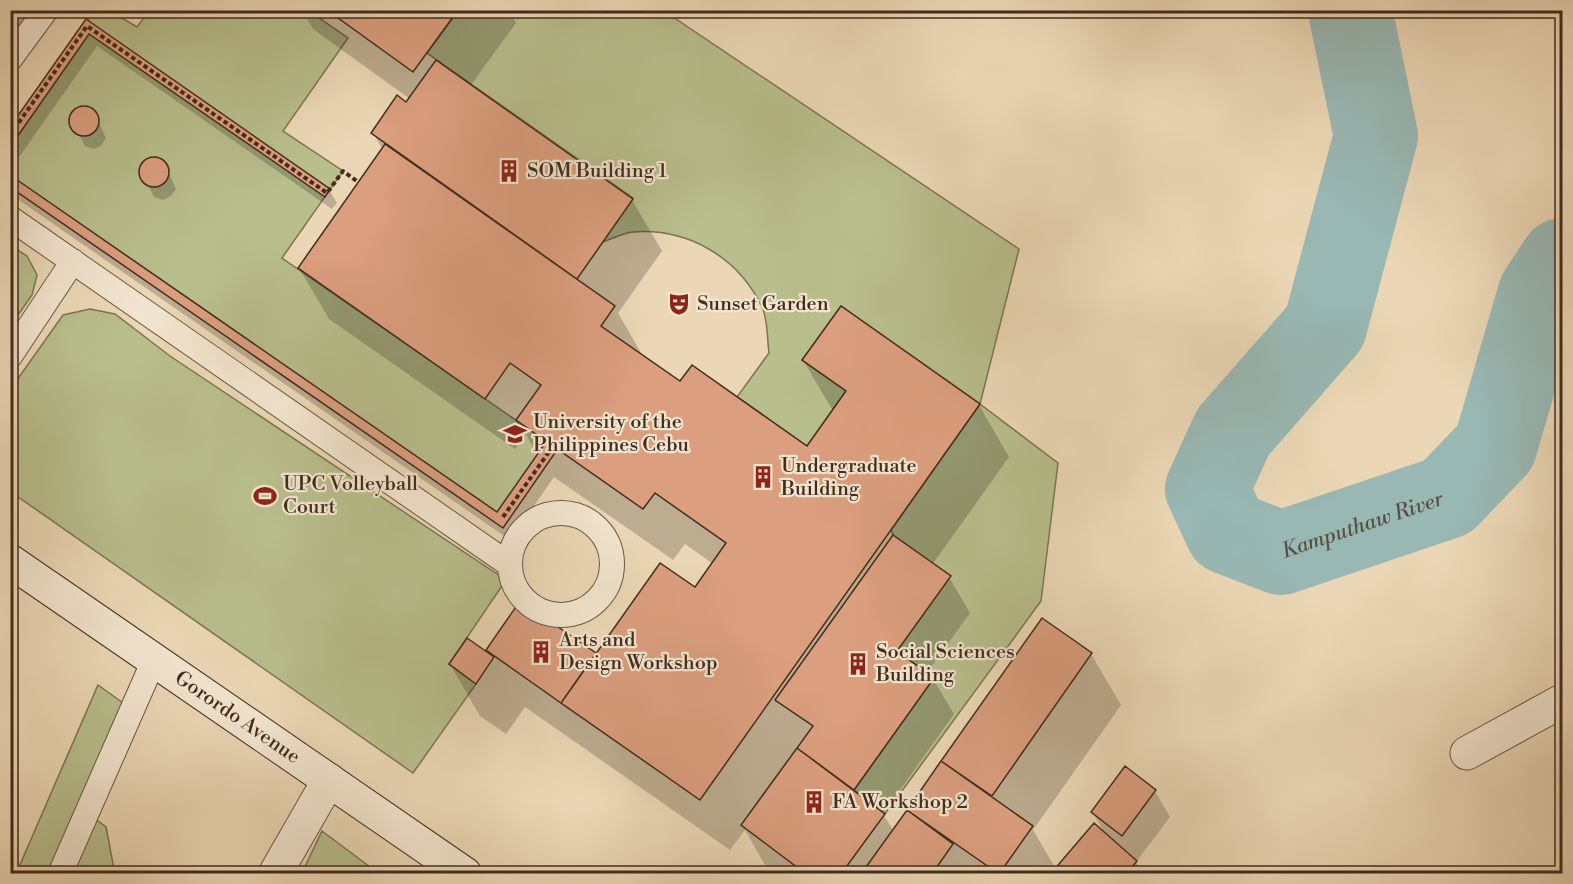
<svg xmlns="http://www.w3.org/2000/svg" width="1573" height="884" viewBox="0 0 1573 884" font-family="'Libre Bodoni',serif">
<rect width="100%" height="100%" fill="#ebd7b5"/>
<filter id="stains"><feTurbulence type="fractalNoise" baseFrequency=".00333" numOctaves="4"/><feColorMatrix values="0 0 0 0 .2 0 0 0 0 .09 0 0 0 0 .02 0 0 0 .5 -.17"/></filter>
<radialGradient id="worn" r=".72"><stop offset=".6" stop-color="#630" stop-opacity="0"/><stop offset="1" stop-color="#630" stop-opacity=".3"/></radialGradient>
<path fill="#b8be8c" stroke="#7e7454" stroke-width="1.5" d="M 94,11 L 110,11 L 137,27 L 149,11 L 309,11 L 348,38 L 283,131 L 343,171 L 282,258 L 553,446 L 500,521 L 11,182 L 11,135 Z
M 458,11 L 664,11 L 1019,249 L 980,404 L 1058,463 L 1041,601 L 885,814 L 854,790 L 934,678 L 897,651 L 950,576 L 893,535 L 891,530 L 980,404 L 841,306 L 802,360 L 846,391 L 807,446 L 737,397 L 769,353 C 767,339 768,319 762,307 C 738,257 688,228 633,232 C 623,233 612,239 602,242 L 633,198 L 427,53 Z
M 11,246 L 27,256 L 37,275 L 32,295 L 11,325 Z
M 90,309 L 115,314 L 170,356 L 506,580 L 449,664 L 476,684 L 413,773 L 11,492 L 12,387 L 63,315 Z
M 98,685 L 123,703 L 79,807 L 106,827 L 114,869 L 109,873 L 16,874 Z
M 322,831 L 378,873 L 302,873 Z"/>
<path fill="#0003" d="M 10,10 L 20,10 L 32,31 L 10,61 Z
M 302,10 L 509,10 L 516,23 L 470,86 L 632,200 L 662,251 L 618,313 L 644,358 L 680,383 L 807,448 L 833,411 L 803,360 L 979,405 L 1009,457 L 932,565 L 949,577 L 970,613 L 926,674 L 933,679 L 954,714 L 883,814 L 893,830 L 1043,621 L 1091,654 L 1121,705 L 1033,830 L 1056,869 L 1105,835 L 1093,812 L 1155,791 L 1170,817 L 1136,862 L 1143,874 L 770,874 L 745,830 L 730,850 L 525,707 L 506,734 L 480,716 L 450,664 L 486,653 L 521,604 L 596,655 L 695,589 L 713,564 L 685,544 L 673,560 L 554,477 L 510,540 L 10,194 L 10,177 L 497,514 L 538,456 L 526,434 L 515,449 L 329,319 L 299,268 L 383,150 L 373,133 L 410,99 L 313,29 Z
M 86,21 L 329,190 L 337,203 L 332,209 L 97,46 L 10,170 L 10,129 Z
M 86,108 L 94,112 L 106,138 L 101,146 L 94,149 L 85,146 L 71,120 L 74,112 Z
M 156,158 L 164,162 L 176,189 L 171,196 L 163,200 L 154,197 L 141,171 L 144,163 Z"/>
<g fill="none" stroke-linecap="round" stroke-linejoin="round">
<path stroke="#99b8b4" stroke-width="84" id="s1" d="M 1350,10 L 1376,136 L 1325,327 L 1233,432 L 1207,489 L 1227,532 L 1281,553 L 1447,497 L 1495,447 L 1540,293 L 1562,260"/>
</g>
<path fill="#db9e7e" stroke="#432b1d" stroke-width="1.5" d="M 327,10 L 458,10 L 413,72 Z
M 86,19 L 330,189 L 325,197 L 89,34 L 10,147 L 10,127 Z
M 436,60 L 633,199 L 577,279 L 371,133 L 397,95 L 406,102 Z
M69 121a15 15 0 1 1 30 0a15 15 0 1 1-30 0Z
M 385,144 L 615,306 L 601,326 L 680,381 L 692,365 L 807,446 L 846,391 L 802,360 L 841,306 L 980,404 L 700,800 L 561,703 L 660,563 L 695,587 L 726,543 L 655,493 L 643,509 L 516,420 L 541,385 L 510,363 L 485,399 L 298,268 Z
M139 172a15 15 0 1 1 30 0a15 15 0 1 1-30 0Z
M 10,175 L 497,512 L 546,442 L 557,450 L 503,528 L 10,187 Z
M 893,535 L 951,576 L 897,651 L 934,678 L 854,790 L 797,748 L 813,726 L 775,700 Z
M 520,601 L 596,653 L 561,703 L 486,650 Z
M 1042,618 L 1092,653 L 992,796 L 941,761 Z
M 467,638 L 494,657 L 476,684 L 449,664 Z
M 797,748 L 885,814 L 841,874 L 806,874 L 741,825 Z
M 941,761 L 1033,826 L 999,874 L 907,810 Z
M 1125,766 L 1156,790 L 1122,836 L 1091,812 Z
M 907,810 L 953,844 L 932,874 L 861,874 Z
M 1094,823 L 1137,861 L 1126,874 L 1056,874 L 1053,871 Z"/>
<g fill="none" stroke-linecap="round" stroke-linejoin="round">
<g stroke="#6d5643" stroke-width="26">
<path id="service" d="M 10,59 L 46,10
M 10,218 L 510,565
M 10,356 L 73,261
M510 564a51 51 0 1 1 102 0a51 51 0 1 1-102 0Z
M 60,874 L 154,660"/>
</g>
<g stroke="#6d5643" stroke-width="35">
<path id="minor" d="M 1467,753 L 1562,701
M 275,874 L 329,780"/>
</g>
<g stroke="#432b1d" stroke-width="35">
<g id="secondary">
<path id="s2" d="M 10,561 L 465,874"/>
</g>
</g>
<path stroke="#432b1d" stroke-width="4" stroke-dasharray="4.5 3" stroke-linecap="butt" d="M 10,135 L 87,26 L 327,193 L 343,171 L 358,182
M 503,517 L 553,446"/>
<use href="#service" stroke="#f2e5cf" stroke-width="24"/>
<use href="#minor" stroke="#f2e5cf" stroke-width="33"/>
<use href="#secondary" stroke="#f2e5cf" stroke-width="33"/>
</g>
<defs>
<g id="building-bare" transform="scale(1.8)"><path d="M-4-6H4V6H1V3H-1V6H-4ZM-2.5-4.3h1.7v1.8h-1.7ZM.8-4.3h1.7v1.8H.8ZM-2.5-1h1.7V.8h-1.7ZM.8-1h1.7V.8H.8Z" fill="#8f2418" stroke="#f2e5cf" stroke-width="2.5" paint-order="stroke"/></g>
<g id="theatre-bare" transform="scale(1.8)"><path d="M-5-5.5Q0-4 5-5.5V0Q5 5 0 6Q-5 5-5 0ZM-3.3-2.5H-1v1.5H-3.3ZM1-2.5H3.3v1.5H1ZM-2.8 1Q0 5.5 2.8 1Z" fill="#8f2418" stroke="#f2e5cf" stroke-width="2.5" paint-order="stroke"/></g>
<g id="university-bare" transform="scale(1.8)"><path d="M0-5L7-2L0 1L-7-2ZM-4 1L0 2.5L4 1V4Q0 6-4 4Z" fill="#8f2418" stroke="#f2e5cf" stroke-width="2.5" paint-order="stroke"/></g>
<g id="stadium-bare" transform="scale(1.8)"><path d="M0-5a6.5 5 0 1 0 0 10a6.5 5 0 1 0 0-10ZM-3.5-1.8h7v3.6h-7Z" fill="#8f2418" stroke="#f2e5cf" stroke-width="2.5" paint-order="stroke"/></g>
</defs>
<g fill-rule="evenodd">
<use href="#building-bare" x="509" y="171"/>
<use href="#theatre-bare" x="679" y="304"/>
<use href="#university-bare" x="515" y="434"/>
<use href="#building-bare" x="763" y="477"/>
<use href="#stadium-bare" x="265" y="496"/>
<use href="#building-bare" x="541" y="652"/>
<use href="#building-bare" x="858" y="664"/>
<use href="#building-bare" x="814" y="802"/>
</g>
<g text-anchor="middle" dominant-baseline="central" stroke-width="4.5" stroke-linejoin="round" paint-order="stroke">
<g font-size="20" fill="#432b1d" stroke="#f2e5cf" text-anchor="start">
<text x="527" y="171">SOM Building 1</text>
<text x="697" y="304">Sunset Garden</text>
<text x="533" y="422">University of the<tspan x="533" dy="23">Philippines Cebu</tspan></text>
<text x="781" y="466">Undergraduate<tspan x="781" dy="23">Building</tspan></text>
<text x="283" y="484">UPC Volleyball<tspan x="283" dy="23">Court</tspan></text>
<text x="559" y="640">Arts and<tspan x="559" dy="23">Design Workshop</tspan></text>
<text x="876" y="652">Social Sciences<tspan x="876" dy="23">Building</tspan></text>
<text x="832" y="802">FA Workshop 2</text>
</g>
<g font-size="20" fill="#432b1d" stroke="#f2e5cf">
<text stroke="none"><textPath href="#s2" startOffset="276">Gorordo Avenue</textPath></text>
</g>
<g font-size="21" font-style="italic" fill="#584e43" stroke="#f2e5cf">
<text stroke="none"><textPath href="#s1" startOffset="720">Kamputhaw River</textPath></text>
</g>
</g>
<rect width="1573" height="884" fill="none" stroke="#ebd7b5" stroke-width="36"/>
<rect x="12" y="12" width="1549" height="860" fill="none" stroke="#432b1d" stroke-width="3"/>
<rect x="18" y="18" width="1537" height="848" fill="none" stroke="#432b1d" stroke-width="1.5"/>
<rect width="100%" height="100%" filter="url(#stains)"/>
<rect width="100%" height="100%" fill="url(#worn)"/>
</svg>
